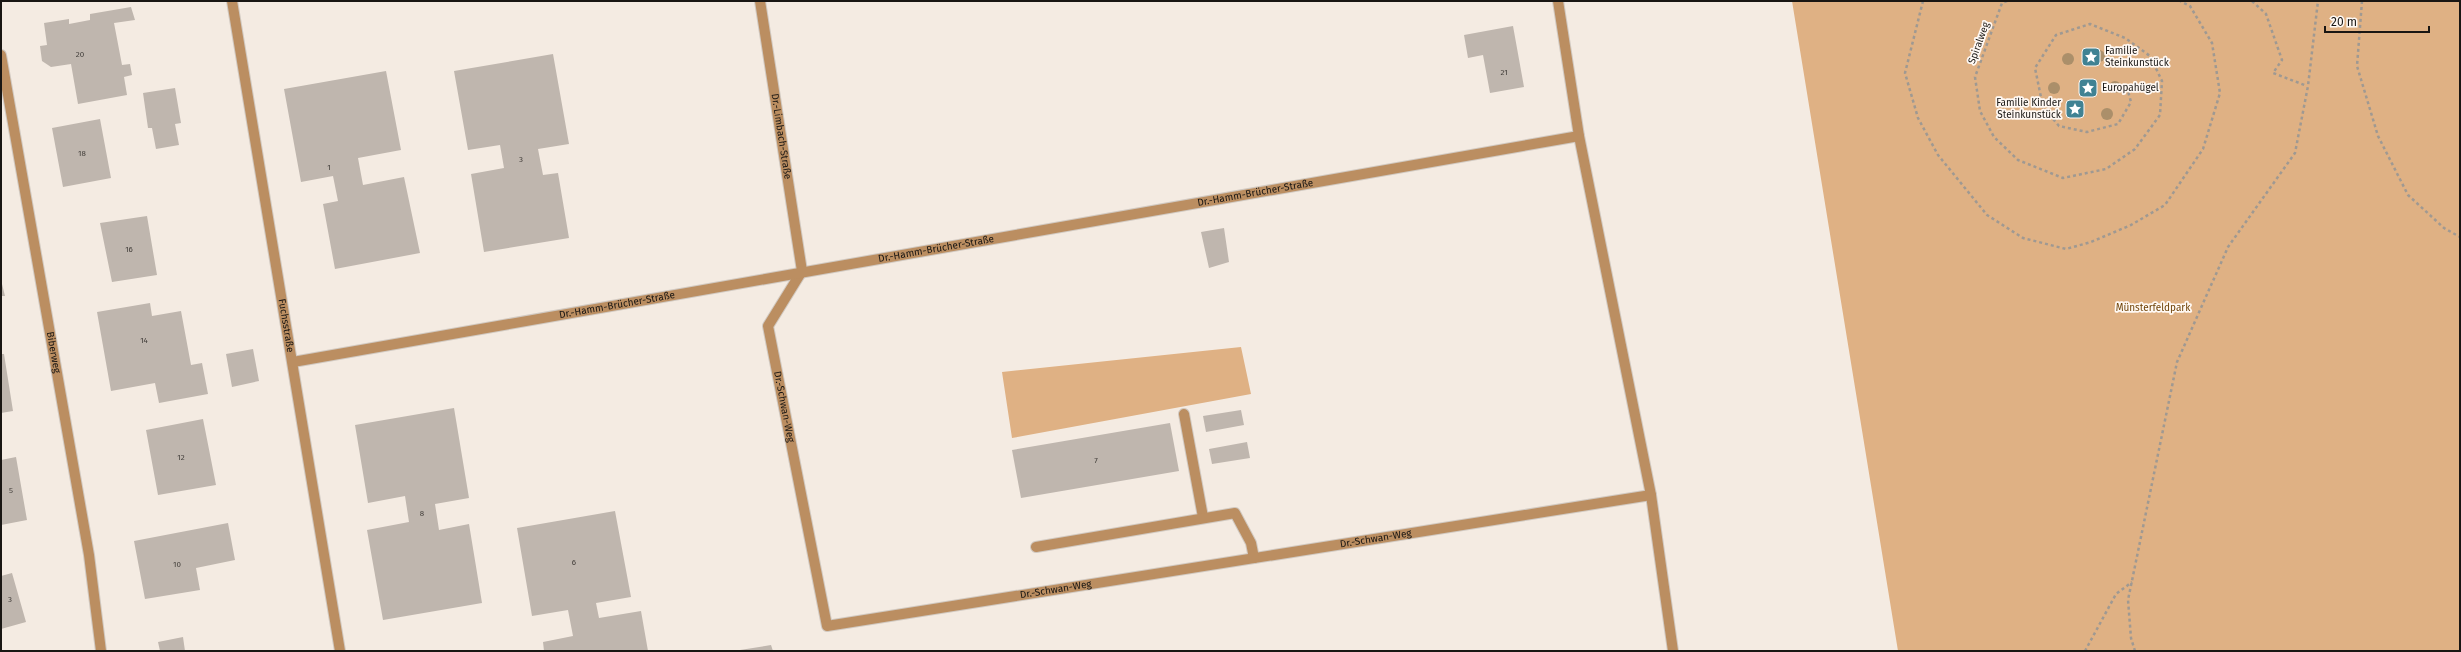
<svg xmlns="http://www.w3.org/2000/svg" width="2461" height="652" viewBox="0 0 2461 652" font-family="'Fira Sans',sans-serif">
<rect width="100%" height="100%" fill="#f4ebe2"/>
<path fill="#dfb184" d="M 1792,1 L 2460,1 L 2460,651 L 1898,651 Z
M 1241,347 L 1251,394 L 1012,438 L 1002,372 Z"/>
<path fill="#bfb6ae" d="M 131,7 L 135,20 L 114,23 L 122,65 L 130,64 L 132,75 L 124,77 L 127,95 L 78,104 L 71,64 L 51,67 L 42,61 L 40,46 L 47,45 L 44,23 L 69,19 L 69,24 L 90,20 L 90,14 Z
M 1513,26 L 1524,87 L 1490,93 L 1483,55 L 1468,58 L 1464,35 Z
M 553,54 L 569,144 L 538,149 L 543,175 L 558,173 L 569,238 L 484,252 L 471,174 L 504,168 L 500,145 L 468,150 L 454,71 Z
M 386,71 L 401,150 L 358,158 L 363,185 L 404,177 L 420,253 L 335,269 L 323,204 L 338,201 L 333,176 L 301,182 L 284,89 Z
M 175,88 L 181,123 L 175,124 L 179,145 L 156,149 L 152,128 L 148,128 L 143,93 Z
M 100,119 L 111,178 L 63,187 L 52,128 Z
M 147,216 L 157,275 L 112,282 L 100,223 Z
M 1224,228 L 1229,262 L 1209,268 L 1201,232 Z
M 1,280 L 5,296 L 1,296 Z
M 150,303 L 152,316 L 181,311 L 191,365 L 202,363 L 208,394 L 159,403 L 155,383 L 111,391 L 97,312 Z
M 253,349 L 259,381 L 232,387 L 226,354 Z
M 1,354 L 4,354 L 13,411 L 1,413 Z
M 454,408 L 469,498 L 435,504 L 439,530 L 469,524 L 482,603 L 383,620 L 367,530 L 409,522 L 405,496 L 368,503 L 355,425 Z
M 1241,410 L 1244,425 L 1206,432 L 1203,416 Z
M 203,419 L 216,485 L 158,495 L 146,430 Z
M 1170,423 L 1179,471 L 1021,498 L 1012,450 Z
M 1247,442 L 1250,458 L 1212,464 L 1209,449 Z
M 16,457 L 27,520 L 1,525 L 1,460 Z
M 615,511 L 631,597 L 596,603 L 599,618 L 641,611 L 648,651 L 544,651 L 543,642 L 573,636 L 568,610 L 532,616 L 517,528 Z
M 228,523 L 235,560 L 196,568 L 200,590 L 145,599 L 134,541 Z
M 12,573 L 26,622 L 1,629 L 1,576 Z
M 183,637 L 185,651 L 160,651 L 158,642 Z
M 771,645 L 773,651 L 740,651 L 740,650 Z"/>
<g fill="none" stroke-linecap="round" stroke-linejoin="round">
<g stroke="#d1c9c1" stroke-width="12">
<g id="minor">
<path id="s1" d="M 232,1 L 340,651"/>
<path id="s2" d="M 760,1 L 802,271"/>
<path d="M 1558,1 L 1579,136 L 1651,495 L 1673,651"/>
<path id="s3" d="M 1,55 L 89,555 L 101,651"/>
<path id="s4" d="M 802,271 L 768,326 L 827,626 L 1651,495"/>
<path id="s5" d="M 293,362 L 1579,136"/>
<path d="M 1184,414 L 1203,517"/>
<path d="M 1036,547 L 1235,513 L 1251,543 L 1254,558"/>
</g>
</g>
<path stroke="#9f9992" stroke-width="2.5" stroke-dasharray="3 3" stroke-linecap="butt" d="M 1923,1 L 1905,73 L 1918,118 L 1938,155 L 1987,215 L 2023,238 L 2066,249 L 2091,242 L 2131,225 L 2165,205 L 2203,149 L 2220,93 L 2212,43 L 2190,6 L 2180,1
M 2007,1 L 2002,3 L 1975,77 L 1980,111 L 1994,137 L 2018,160 L 2063,178 L 2106,169 L 2135,149 L 2160,115 L 2162,81 L 2150,56 L 2125,38 L 2090,24 L 2056,35 L 2035,68 L 2043,107 L 2059,126 L 2087,132 L 2118,124 L 2131,102 L 2126,84
M 2252,1 L 2266,14 L 2282,60 L 2273,73 L 2307,86
M 2362,1 L 2357,66 L 2378,136 L 2408,195 L 2444,228 L 2460,237
M 2085,651 L 2116,594 L 2132,582
M 2135,651 L 2131,638 L 2128,600 L 2177,362 L 2228,247 L 2295,153 L 2308,86 L 2318,1"/>
<use href="#minor" stroke="#bb8e61" stroke-width="10"/>
</g>
<g fill="#ab8f6a">
<circle cx="2099" cy="56" r="6"/>
<circle cx="2068" cy="59" r="6"/>
<circle cx="2115" cy="87" r="6"/>
<circle cx="2054" cy="88" r="6"/>
<circle cx="2072" cy="112" r="6"/>
<circle cx="2107" cy="114" r="6"/>
</g>
<defs>
<g id="sight-square" transform="scale(1)"><rect x="-9" y="-9" width="18" height="18" rx="4" fill="#408293" stroke="#fff9f4"/><path d="M0-6L1.8-2.2L6-1.7L2.9 1.2L3.7 5.4L0 3.3L-3.7 5.4L-2.9 1.2L-6-1.7L-1.8-2.2Z" fill="#fff"/></g>
</defs>
<g fill-rule="evenodd">
<use href="#sight-square" x="2091" y="57"/>
<use href="#sight-square" x="2088" y="88"/>
<use href="#sight-square" x="2075" y="109"/>
</g>
<g text-anchor="middle" dominant-baseline="central" stroke-width="3.5" stroke-linejoin="round" paint-order="stroke">
<g font-size="8" fill="#423e3a">
<text x="80" y="54">20</text>
<text x="1504" y="72">21</text>
<text x="82" y="153">18</text>
<text x="521" y="159">3</text>
<text x="329" y="167">1</text>
<text x="129" y="249">16</text>
<text x="144" y="340">14</text>
<text x="181" y="457">12</text>
<text x="1096" y="460">7</text>
<text x="11" y="490">5</text>
<text x="422" y="513">8</text>
<text x="574" y="562">6</text>
<text x="177" y="564">10</text>
<text x="10" y="599">3</text>
</g>
<g font-size="10" fill="#191613" stroke="#fff9f4">
<text transform="translate(1979 43) rotate(-70)">Spiralweg</text>
<text stroke="none"><textPath href="#s2" startOffset="137">Dr.-Limbach-Straße</textPath></text>
<text stroke="none"><textPath href="#s5" startOffset="977">Dr.-Hamm-Brücher-Straße</textPath></text>
<text stroke="none"><textPath href="#s5" startOffset="653">Dr.-Hamm-Brücher-Straße</textPath></text>
<text stroke="none"><textPath href="#s5" startOffset="329">Dr.-Hamm-Brücher-Straße</textPath></text>
<text stroke="none"><textPath href="#s1" startOffset="329">Fuchsstraße</textPath></text>
<text stroke="none"><textPath href="#s3" startOffset="302">Biberweg</textPath></text>
<text stroke="none"><textPath href="#s4" startOffset="147">Dr.-Schwan-Weg</textPath></text>
<text stroke="none"><textPath href="#s4" startOffset="926">Dr.-Schwan-Weg</textPath></text>
<text stroke="none"><textPath href="#s4" startOffset="602">Dr.-Schwan-Weg</textPath></text>
</g>
<g font-size="10" fill="#191613" stroke="#fff9f4" text-anchor="start">
<text x="2105" y="51">Familie<tspan x="2105" dy="12">Steinkunstück</tspan></text>
<text x="2102" y="88">Europahügel</text>
<text x="2061" y="103" text-anchor="end">Familie Kinder<tspan x="2061" dy="12">Steinkunstück</tspan></text>
</g>
<g font-size="10" fill="#704307" stroke="#fff9f4">
<text x="2153" y="308">Münsterfeldpark</text>
</g>
</g>
<rect width="2461" height="652" fill="none" stroke="#191613" stroke-width="4"/>
<path d="M2325 26v6h104v-6" fill="none" stroke="#191613" stroke-width="2"/>
<text x="2331" y="26" font-size="12" fill="#191613" stroke="#fff9f4" stroke-width="3" paint-order="stroke">20 m</text>
</svg>
